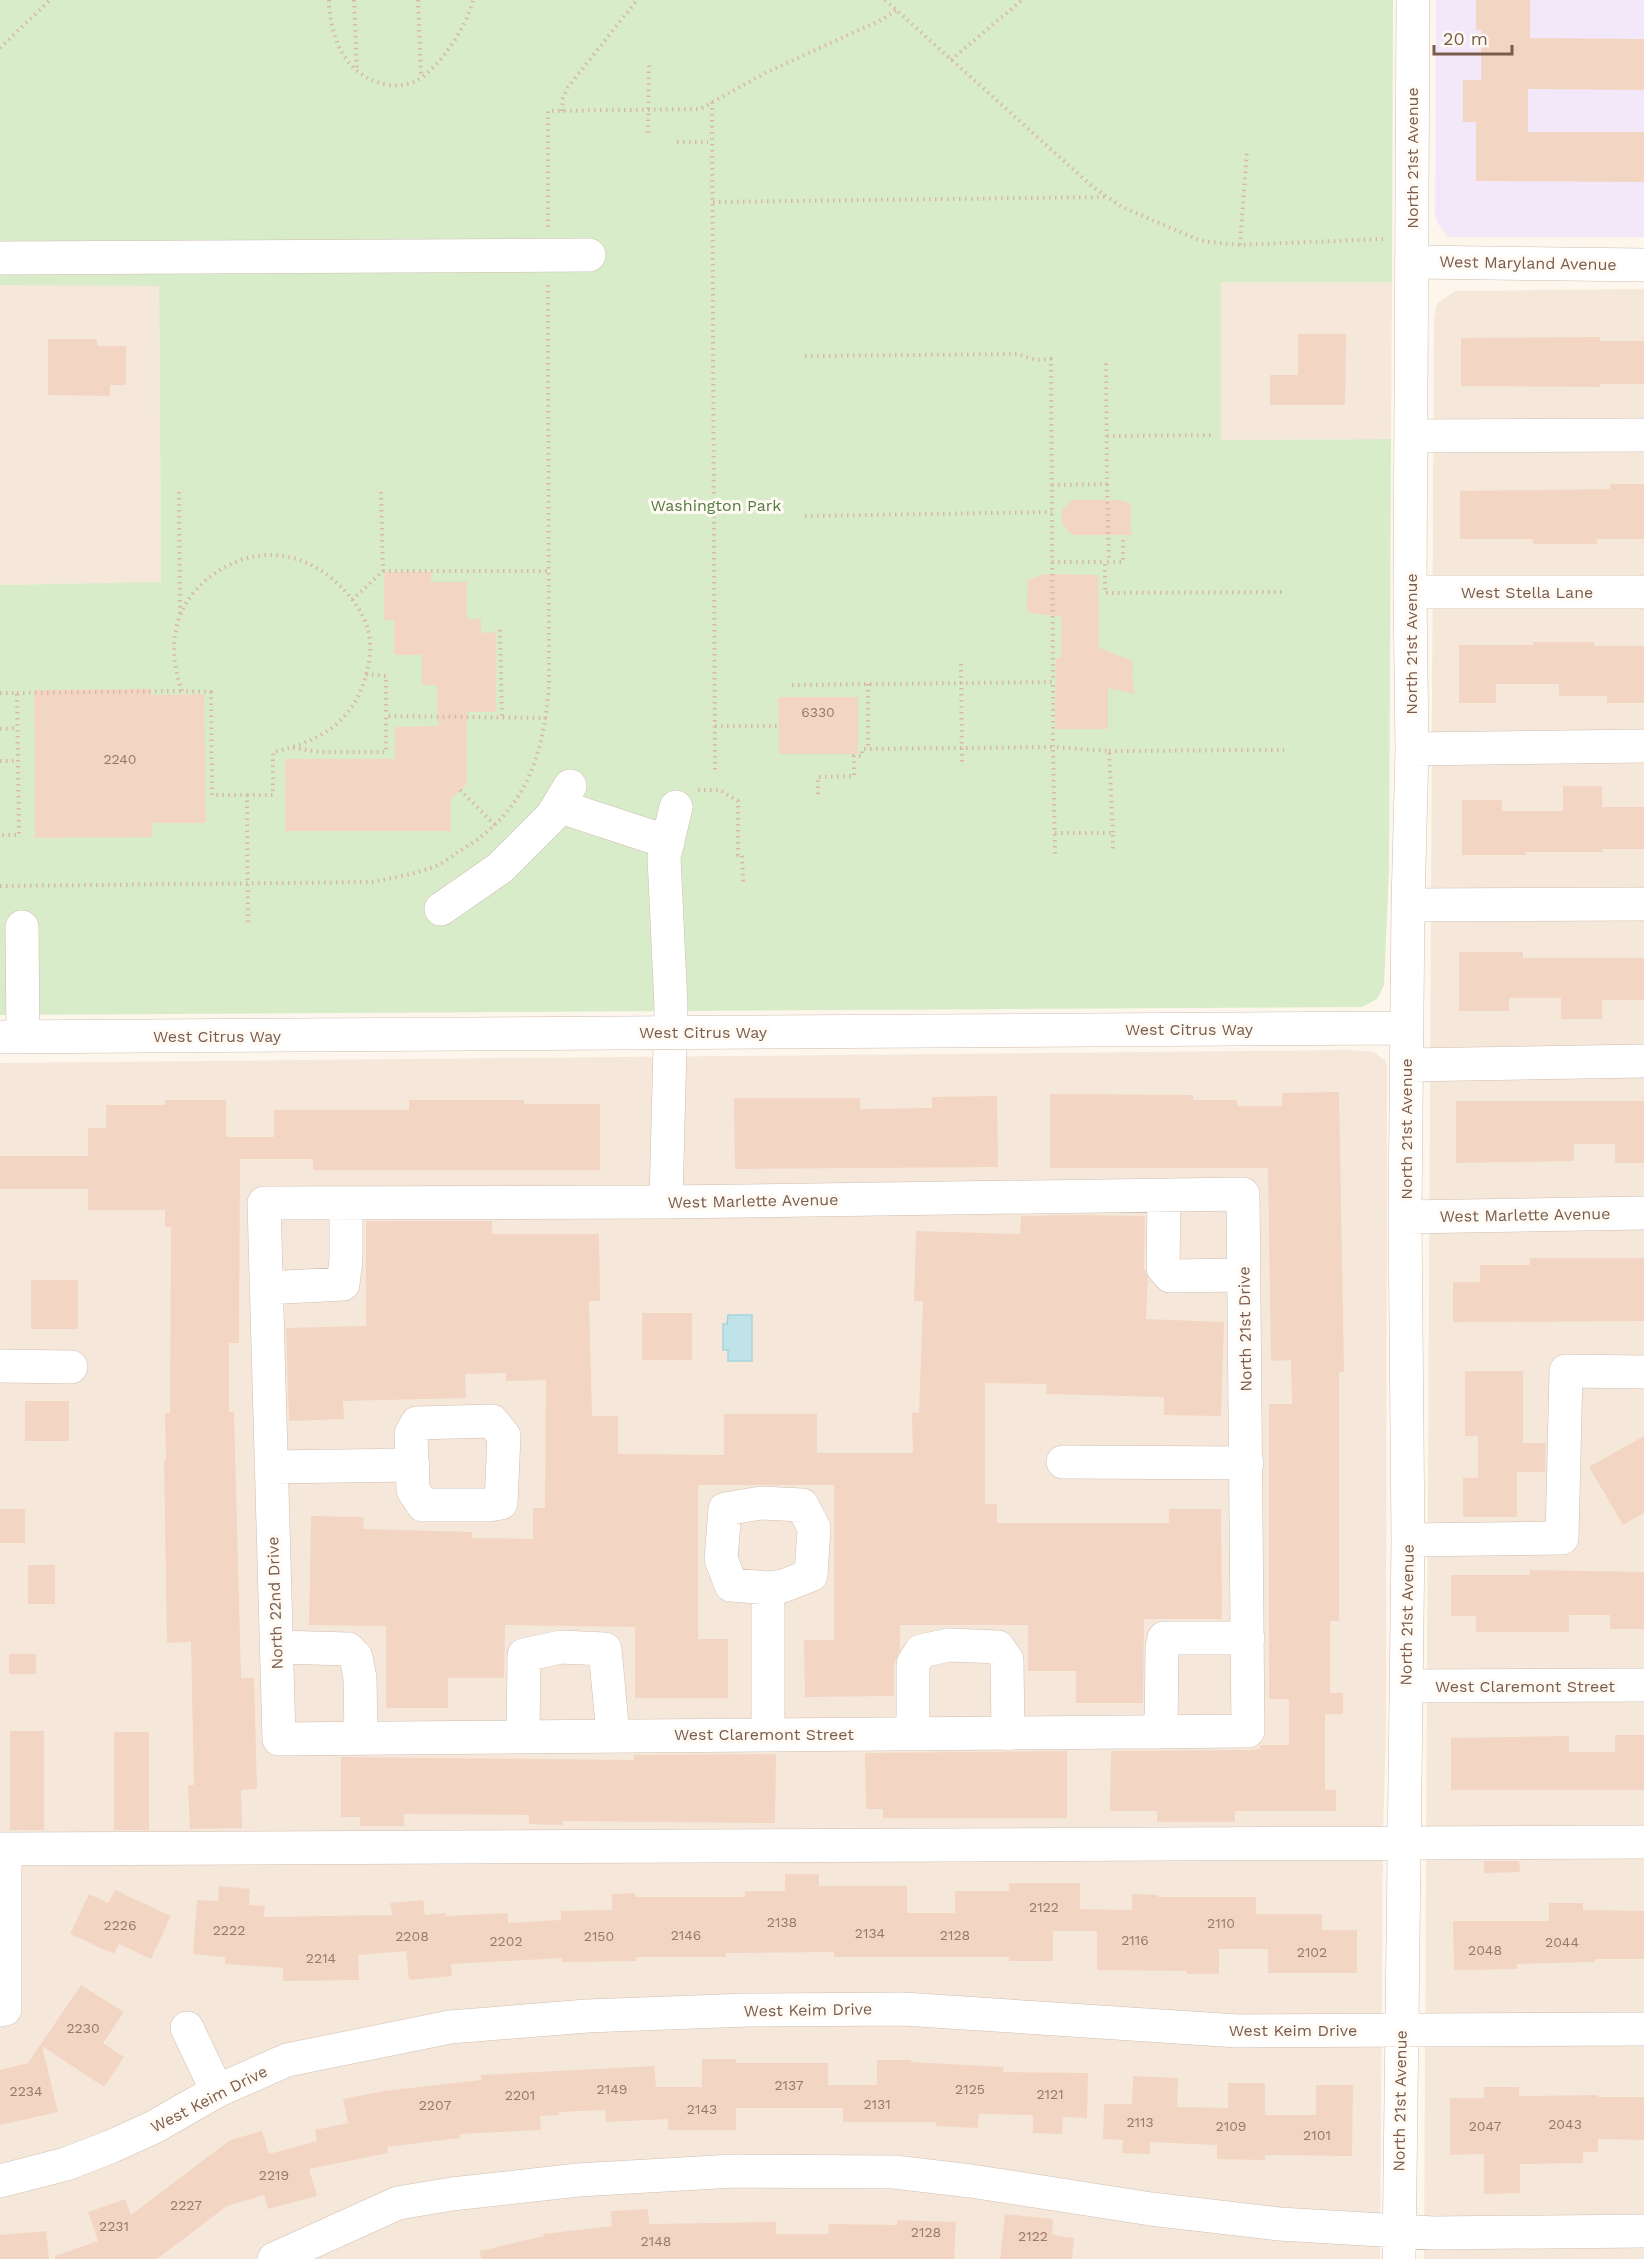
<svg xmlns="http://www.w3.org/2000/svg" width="1644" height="2259" viewBox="0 0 1644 2259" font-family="'Work Sans',sans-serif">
<rect width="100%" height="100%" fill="#fdf6ec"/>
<path fill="#f5e8da" d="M 1221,282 L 1392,282 L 1391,439 L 1221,440 Z
M 0,285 L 159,285 L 161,583 L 0,585 Z
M 1644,289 L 1644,2259 L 1424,2259 L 1434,319 L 1437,304 L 1455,291 Z
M 1352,1050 L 1373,1052 L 1385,1060 L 1387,1065 L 1386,1732 L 1383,1832 L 1380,2259 L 0,2259 L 0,1063 Z"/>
<path fill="#f3e8fa" d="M 1436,0 L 1644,0 L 1644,237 L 1448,237 L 1438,224 L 1435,214 Z"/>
<path fill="#d8ecc9" d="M 0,0 L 1393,0 L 1392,282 L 1221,282 L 1221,440 L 1391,439 L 1389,869 L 1384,985 L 1377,999 L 1362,1007 L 0,1015 L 0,585 L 161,582 L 159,286 L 0,285 Z"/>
<path fill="#bfe3e8" stroke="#a5d3da" stroke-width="1.5" d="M 728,1315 L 752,1315 L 752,1361 L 728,1361 L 728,1350 L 723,1350 L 723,1324 L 727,1324 Z"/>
<path fill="#f3d5c3" d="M 1476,0 L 1530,0 L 1530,38 L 1644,39 L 1644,90 L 1528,89 L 1528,132 L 1644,132 L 1644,182 L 1476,181 L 1476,122 L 1463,122 L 1463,80 L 1481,80 L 1481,30 L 1476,30 Z
M 1298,334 L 1346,334 L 1345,405 L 1270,405 L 1270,375 L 1298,375 Z
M 1600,337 L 1600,341 L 1644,341 L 1644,384 L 1600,384 L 1600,387 L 1461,386 L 1461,338 Z
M 48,339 L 97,339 L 97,346 L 126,346 L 126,385 L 110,385 L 110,396 L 48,395 Z
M 1610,484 L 1644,484 L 1644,539 L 1597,539 L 1597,544 L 1533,544 L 1533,539 L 1460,539 L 1460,491 L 1610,489 Z
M 1073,500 L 1120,500 L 1131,504 L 1130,523 L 1132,535 L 1072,535 L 1062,524 L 1062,510 Z
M 384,572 L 431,572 L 431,582 L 467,582 L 467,619 L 481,619 L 481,633 L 496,632 L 496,712 L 467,712 L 467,784 L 451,799 L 451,831 L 285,831 L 285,759 L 395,759 L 395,727 L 438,726 L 437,685 L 422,685 L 422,655 L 394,655 L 394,620 L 384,620 Z
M 1044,574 L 1098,575 L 1099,648 L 1133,661 L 1132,680 L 1135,694 L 1108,688 L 1108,729 L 1055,729 L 1056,658 L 1061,658 L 1062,617 L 1027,612 L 1028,580 Z
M 1533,642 L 1594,642 L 1594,646 L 1644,646 L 1644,703 L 1607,703 L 1607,696 L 1559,696 L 1559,684 L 1496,684 L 1496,703 L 1459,703 L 1459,645 L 1533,645 Z
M 151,689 L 151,695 L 204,694 L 206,823 L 152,823 L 152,837 L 35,838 L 34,690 Z
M 778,697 L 858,697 L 858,754 L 779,754 Z
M 1563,786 L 1602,786 L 1602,807 L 1644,807 L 1644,849 L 1602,849 L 1602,852 L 1526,852 L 1526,855 L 1462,855 L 1462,800 L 1502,800 L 1502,811 L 1563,811 Z
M 1459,952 L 1523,952 L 1523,958 L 1644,958 L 1644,1000 L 1602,1000 L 1602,1019 L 1561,1019 L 1561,998 L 1509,998 L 1509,1011 L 1459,1011 Z
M 1339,1092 L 1344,1372 L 1339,1372 L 1339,1621 L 1330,1621 L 1330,1693 L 1343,1693 L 1343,1714 L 1325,1714 L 1325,1790 L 1336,1790 L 1336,1811 L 1235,1811 L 1235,1822 L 1157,1822 L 1157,1811 L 1110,1811 L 1111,1751 L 1248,1750 L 1260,1749 L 1260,1745 L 1289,1745 L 1289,1699 L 1269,1699 L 1269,1404 L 1292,1404 L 1291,1360 L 1271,1361 L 1268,1168 L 1050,1168 L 1050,1094 L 1193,1095 L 1193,1100 L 1237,1100 L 1237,1106 L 1282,1106 L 1282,1093 Z
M 997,1096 L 998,1167 L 735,1169 L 734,1098 L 860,1098 L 860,1109 L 932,1108 L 932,1097 Z
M 165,1100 L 226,1100 L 226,1137 L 274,1137 L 274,1110 L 409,1110 L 409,1100 L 524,1100 L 524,1104 L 600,1104 L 600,1170 L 313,1170 L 313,1159 L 240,1159 L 239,1343 L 229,1343 L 229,1412 L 234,1412 L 241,1678 L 254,1678 L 257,1789 L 241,1790 L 242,1828 L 190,1829 L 188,1785 L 194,1785 L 191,1642 L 167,1643 L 164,1460 L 166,1460 L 165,1413 L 170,1413 L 171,1227 L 165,1227 L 165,1210 L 88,1210 L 88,1189 L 0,1189 L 0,1156 L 88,1156 L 88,1128 L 106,1128 L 106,1105 L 165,1105 Z
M 1456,1101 L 1644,1101 L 1644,1163 L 1615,1163 L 1615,1144 L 1574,1144 L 1574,1161 L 1456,1163 Z
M 1076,1215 L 1145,1216 L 1144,1268 L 1148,1277 L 1146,1319 L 1224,1322 L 1221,1416 L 1164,1415 L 1164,1397 L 1046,1394 L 1047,1384 L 985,1383 L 985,1504 L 997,1504 L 997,1523 L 1169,1523 L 1169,1509 L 1221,1509 L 1222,1619 L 1144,1619 L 1143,1703 L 1076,1703 L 1076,1671 L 1028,1671 L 1028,1625 L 900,1625 L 900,1650 L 894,1664 L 894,1696 L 805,1697 L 804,1640 L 834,1640 L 834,1485 L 698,1485 L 698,1639 L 728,1639 L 728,1698 L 635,1698 L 635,1627 L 505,1625 L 504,1678 L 448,1678 L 448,1708 L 386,1708 L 386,1626 L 309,1625 L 311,1516 L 364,1517 L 363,1529 L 472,1532 L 472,1538 L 533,1539 L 533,1508 L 545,1508 L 546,1380 L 506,1381 L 506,1373 L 465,1374 L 466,1398 L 343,1401 L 344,1419 L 289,1421 L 286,1328 L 366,1326 L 366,1221 L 492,1221 L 492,1234 L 599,1234 L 600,1301 L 589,1301 L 592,1416 L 618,1416 L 618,1454 L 724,1455 L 724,1414 L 817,1414 L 817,1453 L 913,1453 L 912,1413 L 919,1413 L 923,1301 L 914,1301 L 916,1231 L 1020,1234 L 1021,1216 Z
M 1530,1258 L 1644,1258 L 1644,1321 L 1453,1322 L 1453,1282 L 1480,1282 L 1480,1265 L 1530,1265 Z
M 31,1280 L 78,1280 L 78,1329 L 31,1329 Z
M 642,1313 L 692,1313 L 692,1360 L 642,1360 Z
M 1465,1371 L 1523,1371 L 1523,1443 L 1546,1443 L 1545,1472 L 1517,1472 L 1517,1517 L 1463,1517 L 1463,1478 L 1478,1478 L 1478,1436 L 1465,1436 Z
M 25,1401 L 69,1401 L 69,1441 L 25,1441 Z
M 1644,1436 L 1644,1513 L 1623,1525 L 1589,1467 Z
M 0,1509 L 25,1509 L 25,1543 L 0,1543 Z
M 28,1565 L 55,1565 L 55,1604 L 28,1604 Z
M 1530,1570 L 1644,1572 L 1644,1629 L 1610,1629 L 1610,1615 L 1569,1615 L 1569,1632 L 1476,1632 L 1476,1616 L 1451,1616 L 1451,1575 L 1530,1575 Z
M 9,1654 L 36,1654 L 36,1674 L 9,1674 Z
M 10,1731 L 44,1731 L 44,1830 L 10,1830 Z
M 114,1732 L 149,1732 L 149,1830 L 114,1830 Z
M 1615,1735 L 1644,1735 L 1644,1790 L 1451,1790 L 1451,1738 L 1569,1736 L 1569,1752 L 1615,1752 Z
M 1067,1751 L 1067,1818 L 883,1818 L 883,1809 L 866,1809 L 865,1753 Z
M 776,1754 L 775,1823 L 563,1821 L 563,1825 L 529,1824 L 529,1815 L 404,1814 L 404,1826 L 360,1826 L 360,1817 L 341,1817 L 341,1757 L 634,1760 L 634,1755 Z
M 1484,1861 L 1519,1861 L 1520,1872 L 1484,1873 Z
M 785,1874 L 819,1874 L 819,1886 L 907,1886 L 907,1913 L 955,1913 L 955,1891 L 1009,1891 L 1009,1883 L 1080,1883 L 1080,1909 L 1132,1910 L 1132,1894 L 1158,1895 L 1158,1897 L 1256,1897 L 1256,1914 L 1322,1914 L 1322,1930 L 1357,1930 L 1357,1973 L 1268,1973 L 1268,1949 L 1219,1949 L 1219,1974 L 1187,1974 L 1187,1971 L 1097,1970 L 1097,1931 L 1053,1931 L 1053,1961 L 1009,1961 L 1009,1957 L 834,1957 L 834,1952 L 726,1953 L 726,1957 L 636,1957 L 637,1961 L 562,1962 L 562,1958 L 451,1964 L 452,1976 L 409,1980 L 406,1951 L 358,1955 L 359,1980 L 283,1981 L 283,1968 L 225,1964 L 225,1957 L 193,1954 L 197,1900 L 218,1901 L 219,1886 L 250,1889 L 249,1905 L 265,1906 L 264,1917 L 392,1915 L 390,1903 L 423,1900 L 425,1915 L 446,1913 L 446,1916 L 508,1913 L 508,1923 L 561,1920 L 561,1911 L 612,1910 L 612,1894 L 635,1893 L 635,1897 L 745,1897 L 745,1891 L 785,1891 Z
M 115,1890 L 171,1916 L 151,1959 L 119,1944 L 114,1954 L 70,1934 L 89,1894 L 108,1903 Z
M 1549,1903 L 1583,1903 L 1583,1910 L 1644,1911 L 1644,1959 L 1595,1959 L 1595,1962 L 1517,1964 L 1517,1969 L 1454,1970 L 1453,1921 L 1549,1921 Z
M 81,1985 L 124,2012 L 103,2043 L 124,2057 L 104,2087 L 42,2046 L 58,2112 L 0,2125 L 0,2070 L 28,2063 Z
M 702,2059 L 736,2059 L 736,2063 L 828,2063 L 828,2085 L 877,2085 L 877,2060 L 911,2060 L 911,2062 L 1004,2067 L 1003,2072 L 1088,2073 L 1087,2118 L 1063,2117 L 1062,2134 L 1033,2133 L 1033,2115 L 979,2114 L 978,2128 L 936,2126 L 936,2122 L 843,2122 L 843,2108 L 736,2108 L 736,2130 L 668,2130 L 668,2119 L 606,2122 L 605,2110 L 559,2112 L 559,2115 L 540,2116 L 541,2130 L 459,2134 L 460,2138 L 387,2147 L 388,2153 L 309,2169 L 317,2196 L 268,2209 L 264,2195 L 227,2206 L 157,2259 L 55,2259 L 55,2256 L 98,2241 L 88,2212 L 125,2199 L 131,2215 L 230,2140 L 262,2131 L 269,2154 L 317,2141 L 315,2130 L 348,2123 L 343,2099 L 384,2091 L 481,2080 L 481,2075 L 654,2066 L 656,2087 L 702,2087 Z
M 1133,2076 L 1178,2078 L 1177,2107 L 1228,2108 L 1228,2083 L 1265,2083 L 1265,2115 L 1316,2115 L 1316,2085 L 1353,2085 L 1352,2156 L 1265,2155 L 1265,2160 L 1217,2159 L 1217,2145 L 1150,2142 L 1150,2154 L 1122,2153 L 1123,2140 L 1103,2139 L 1104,2104 L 1132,2104 Z
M 1484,2087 L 1519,2087 L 1519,2096 L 1598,2095 L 1598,2097 L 1644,2097 L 1644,2140 L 1598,2139 L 1598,2152 L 1583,2152 L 1583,2163 L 1520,2164 L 1520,2193 L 1484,2194 L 1484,2154 L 1450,2155 L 1450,2098 L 1484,2098 Z
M 648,2209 L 649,2224 L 776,2222 L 776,2234 L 828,2234 L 829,2224 L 897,2225 L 897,2220 L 956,2222 L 954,2259 L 481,2259 L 480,2251 L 544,2236 L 543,2234 L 612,2226 L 611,2211 Z
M 1005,2214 L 1053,2219 L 1052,2235 L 1074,2238 L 1072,2259 L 1000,2259 Z
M 46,2231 L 49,2259 L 0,2259 L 0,2235 Z"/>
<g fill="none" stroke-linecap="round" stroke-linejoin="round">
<g stroke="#d1beb0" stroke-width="34">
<path id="minor" d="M 0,258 L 589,255
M 1412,262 L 1644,265
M 1412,436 L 1644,435
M 1410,592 L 1644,592
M 1412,749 L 1644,746
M 558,806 L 668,842
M 1408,905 L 1644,904
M 441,909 L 500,868 L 552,816 L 570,786
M 22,927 L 23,1037
M 0,1037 L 1406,1028
M 1406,1065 L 1644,1061
M 1243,1194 L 1248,1731 L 279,1739 L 264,1203 L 666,1202 Z
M 1164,1196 L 1163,1268 L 1170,1276 L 1244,1275
M 666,1202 L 671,1007 L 664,857 L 676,807
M 1405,1217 L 1644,1213
M 266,1288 L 343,1284 L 346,1260 L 346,1203
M 0,1366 L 71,1367
M 492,1421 L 504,1436 L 501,1503 L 489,1505 L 423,1505 L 413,1490 L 411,1434 L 417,1423 Z
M 1063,1462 L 1247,1463
M 271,1467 L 413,1465
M 761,1503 L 802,1505 L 814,1528 L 811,1575 L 783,1586 L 768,1588 L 731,1585 L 721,1559 L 725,1509 Z
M 1408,1540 L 1562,1538 L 1566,1371 L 1644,1372
M 277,1647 L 348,1649 L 356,1657 L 360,1678 L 361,1738
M 1406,1686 L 1644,1685
M 1161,1732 L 1162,1647 L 1164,1638 L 1248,1638
M 768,1733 L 768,1588
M 913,1733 L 913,1664 L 921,1651 L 949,1645 L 998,1647 L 1007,1660 L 1008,1734
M 523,1736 L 524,1655 L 561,1647 L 605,1649 L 613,1735
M 0,1849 L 1644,1842
M 0,2010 L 5,2009 L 5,1849
M 187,2028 L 217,2091
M 0,2181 L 66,2164 L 110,2147 L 154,2127 L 217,2091 L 287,2060 L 450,2027 L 587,2016 L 748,2010 L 903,2009 L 1238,2031 L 1644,2029
M 274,2259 L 398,2203 L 452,2194 L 578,2180 L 734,2171 L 894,2172 L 971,2181 L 1151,2209 L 1279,2224 L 1433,2233 L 1644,2231
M 1399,2259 L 1408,1540 L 1405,1217 L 1408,905 L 1412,749 L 1410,592 L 1413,0"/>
</g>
<path stroke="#d9b8a5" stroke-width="4" stroke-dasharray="1.5 4.5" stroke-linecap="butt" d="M 329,0 C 330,36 343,72 380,83 C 391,87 405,86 416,81 C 440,68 467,26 473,0
M 354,0 L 357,71
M 418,0 L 421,76
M 885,0 L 1093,187 L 1122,207 L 1201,241 L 1240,245 L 1383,239
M 0,48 L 50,0
M 951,60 L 1022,0
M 712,102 L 715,770
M 562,111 L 563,98 L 568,87 L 637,0
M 648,133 L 649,64
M 677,142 L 708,142
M 713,202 L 1107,197
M 548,227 L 548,111 L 700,109 L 767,72 L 879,21 L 897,10
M 1240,245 L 1247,151
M 805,356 L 1017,354 L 1036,360 L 1051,359 L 1053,682
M 1107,436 L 1215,435
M 1107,484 L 1109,562
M 1052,485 L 1107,484 L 1106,359
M 179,492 L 180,613
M 805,516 L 1052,512
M 1123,540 L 1123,562 L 1105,562 L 1105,593 L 1282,592
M 1052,562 L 1105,562
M 383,571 L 548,571
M 352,600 L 383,571 L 381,492
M 500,630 L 502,718
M 961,664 L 962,766
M 366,674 L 386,676 L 386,716
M 868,684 L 868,749
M 792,685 L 1053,682 L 1053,747 L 1109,751 L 1113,833
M 0,693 L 17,693 L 19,835 L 0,835
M 17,693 L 182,691
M 715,726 L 778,726
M 0,729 L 17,728
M 293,748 L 321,752 L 386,752 L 386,716 L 547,718
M 1109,751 L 1284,750
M 0,761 L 17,761
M 460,790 L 495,825
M 698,790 L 720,790 L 738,801 L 738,855 L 742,855 L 743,882
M 818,794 L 818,777 L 854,776 L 854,756 L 862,756 L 862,749 L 1053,747 L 1055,855
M 247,795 L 273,795 L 273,752 C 319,742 353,723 366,675 C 370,661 372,644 368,630 C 364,614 353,599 342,588 C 298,542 236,545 194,592 C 170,620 170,659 182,691 L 211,692 L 212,795 L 247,795 L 248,924
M 1055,833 L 1113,833 L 1113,851
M 0,886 L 372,882 C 391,878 412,875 430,868 C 440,865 450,858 458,852 C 525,813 543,759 549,686 L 548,283"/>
<use href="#minor" stroke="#fff" stroke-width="33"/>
</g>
<g text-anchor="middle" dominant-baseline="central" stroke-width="6" stroke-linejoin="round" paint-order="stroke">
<g font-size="14" fill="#987a6a">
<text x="818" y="712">6330</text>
<text x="120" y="759">2240</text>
<text x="1044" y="1907">2122</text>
<text x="782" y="1922">2138</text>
<text x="1221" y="1923">2110</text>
<text x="120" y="1925">2226</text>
<text x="229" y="1930">2222</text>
<text x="870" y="1933">2134</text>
<text x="686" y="1935">2146</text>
<text x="955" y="1935">2128</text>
<text x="412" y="1936">2208</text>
<text x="599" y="1936">2150</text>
<text x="1135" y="1940">2116</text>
<text x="506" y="1941">2202</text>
<text x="1562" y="1942">2044</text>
<text x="1485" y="1950">2048</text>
<text x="1312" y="1952">2102</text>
<text x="321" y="1958">2214</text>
<text x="83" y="2028">2230</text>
<text x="789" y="2085">2137</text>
<text x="612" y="2089">2149</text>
<text x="970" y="2089">2125</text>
<text x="26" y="2091">2234</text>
<text x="1050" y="2094">2121</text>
<text x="520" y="2095">2201</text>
<text x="877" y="2104">2131</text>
<text x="435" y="2105">2207</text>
<text x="702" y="2109">2143</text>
<text x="1140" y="2122">2113</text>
<text x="1565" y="2124">2043</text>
<text x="1231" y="2126">2109</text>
<text x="1485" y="2126">2047</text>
<text x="1317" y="2135">2101</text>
<text x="274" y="2175">2219</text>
<text x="186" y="2205">2227</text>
<text x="114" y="2226">2231</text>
<text x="926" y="2232">2128</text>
<text x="1033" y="2236">2122</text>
<text x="656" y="2241">2148</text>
</g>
<g font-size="16" fill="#7a5c4d" stroke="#fffaf3">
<text transform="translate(1412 158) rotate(-90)">North 21st Avenue</text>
<text transform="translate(1528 263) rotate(1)">West Maryland Avenue</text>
<text x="1527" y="592">West Stella Lane</text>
<text transform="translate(1411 644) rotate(-90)">North 21st Avenue</text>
<text x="1189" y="1029">West Citrus Way</text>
<text x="703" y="1032">West Citrus Way</text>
<text x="217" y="1036">West Citrus Way</text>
<text transform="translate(1406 1129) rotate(-90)">North 21st Avenue</text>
<text transform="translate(753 1201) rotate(-1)">West Marlette Avenue</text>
<text transform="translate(1525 1215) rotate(-1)">West Marlette Avenue</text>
<text transform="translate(1245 1329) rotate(-91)">North 21st Drive</text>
<text transform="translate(275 1603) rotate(-92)">North 22nd Drive</text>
<text transform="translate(1407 1615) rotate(-89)">North 21st Avenue</text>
<text x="1525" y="1686">West Claremont Street</text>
<text x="764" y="1734">West Claremont Street</text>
<text transform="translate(808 2010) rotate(-1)">West Keim Drive</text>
<text x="1293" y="2030">West Keim Drive</text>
<text transform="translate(209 2099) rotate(-27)">West Keim Drive</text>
<text transform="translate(1400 2101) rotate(-89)">North 21st Avenue</text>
</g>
<g font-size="16" fill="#537a41" stroke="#fffaf3">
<text x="716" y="505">Washington Park</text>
</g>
</g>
<path d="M1434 45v9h78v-9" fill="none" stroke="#7a5c4d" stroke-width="3"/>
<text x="1443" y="45" font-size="18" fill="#7a5c4d" stroke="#fffaf3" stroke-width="4.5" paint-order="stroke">20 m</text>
</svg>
